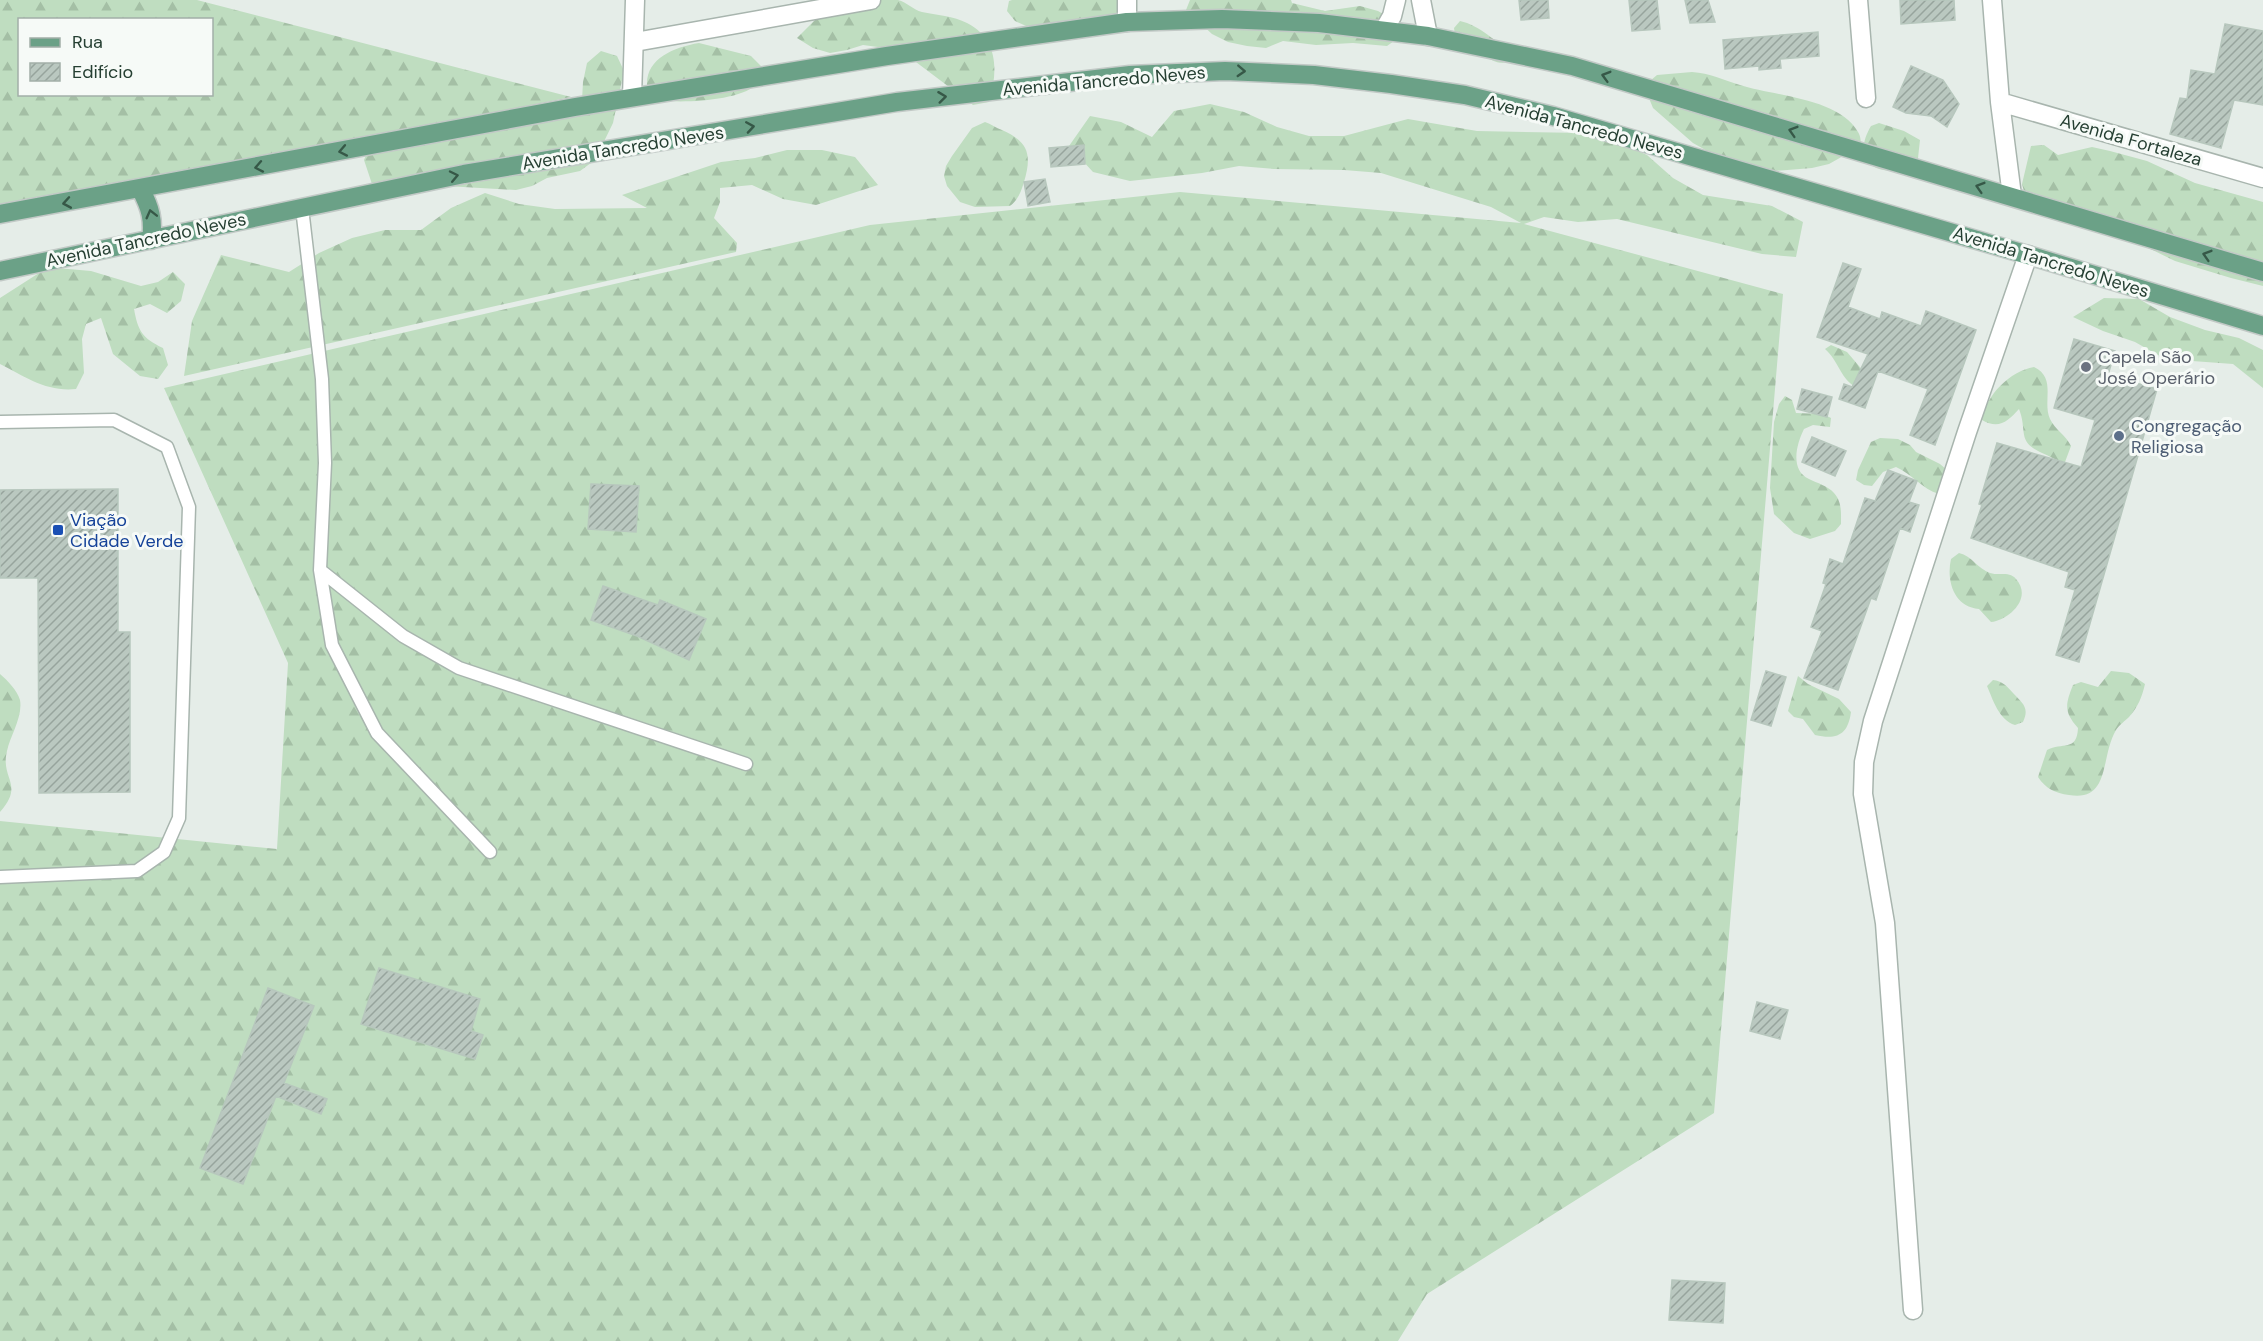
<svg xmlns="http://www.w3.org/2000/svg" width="2263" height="1341" viewBox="0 0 2263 1341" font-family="'DM Sans',sans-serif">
<defs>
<pattern id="forest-firs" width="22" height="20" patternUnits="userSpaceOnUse" patternTransform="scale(1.5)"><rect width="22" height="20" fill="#bfddc0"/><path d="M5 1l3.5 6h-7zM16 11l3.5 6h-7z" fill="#a4bfa5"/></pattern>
<pattern id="building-hatch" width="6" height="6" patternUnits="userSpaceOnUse" patternTransform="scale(1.5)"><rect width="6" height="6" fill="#bac8c0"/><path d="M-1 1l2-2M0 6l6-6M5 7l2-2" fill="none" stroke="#97a49d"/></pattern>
</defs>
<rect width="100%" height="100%" fill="#e5ede8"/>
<path fill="url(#forest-firs)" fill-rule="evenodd" d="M 0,0 L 197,0 L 571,97 L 140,184 L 0,207 ZM 20,20 L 212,20 L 212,94 L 20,94 Z
M 852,0 C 866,0 884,0 898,0 C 907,2 913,10 922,12 C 936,15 954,16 967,23 C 999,39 998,72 989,102 L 973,105 L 900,50 L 863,45 L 847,50 L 830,53 L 813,48 L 797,38 L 819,16 Z
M 1012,0 L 1125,0 L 1125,6 L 1114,20 L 1033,29 L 1015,21 L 1007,11 L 1009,1 Z
M 1190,0 L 1291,0 L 1292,3 L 1325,11 L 1360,6 L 1378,11 L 1395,21 L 1401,36 L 1387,46 L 1353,43 L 1316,45 L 1283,41 L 1266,48 L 1247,46 L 1228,42 L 1212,34 L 1186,10 Z
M 1460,21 C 1479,25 1497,42 1511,54 L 1507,62 C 1499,64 1497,62 1489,59 C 1469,52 1457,54 1454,28 Z
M 699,43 L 751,56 L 763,68 C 761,73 760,81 756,85 C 737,102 674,104 650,99 C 637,63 669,48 699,43 Z
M 601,51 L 617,56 L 624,71 L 613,123 L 595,160 L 580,171 L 547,178 L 532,186 L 516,190 L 446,186 L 411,191 L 392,198 L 375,193 L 364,160 L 367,153 L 575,117 L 582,100 L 583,82 L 587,63 Z
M 1692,72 C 1710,73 1723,80 1740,85 C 1774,96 1839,98 1858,132 C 1861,136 1861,144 1861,150 L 1845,155 L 1829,164 L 1812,168 L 1774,171 L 1758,167 L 1709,152 L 1693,143 L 1653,108 L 1644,86 L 1657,75 Z
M 1210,104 L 1244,112 L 1277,127 L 1309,136 L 1344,136 L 1408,119 L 1477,131 L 1584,133 L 1616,141 L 1647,155 L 1673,178 L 1703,195 L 1772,206 L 1803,222 L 1796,257 L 1762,254 L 1617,219 L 1578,222 L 1544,217 L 1524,224 L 1783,294 L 1714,1113 L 1427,1294 L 1398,1341 L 0,1341 L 0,821 L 277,849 L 288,663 L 164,388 L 870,225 L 1180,192 L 1521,223 L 1491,207 L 1381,173 L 1344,170 L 1274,169 L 1239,166 L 1202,173 L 1130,181 L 1093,172 L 1069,146 L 1090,116 L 1121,122 L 1152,137 L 1174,111 Z
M 985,122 C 991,124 996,128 1002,130 C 1029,142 1032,155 1024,182 C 1021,192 1018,200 1010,206 L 975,207 L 960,202 L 947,186 L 944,176 L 946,166 L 952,156 L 972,128 Z
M 1879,123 L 1904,131 L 1920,140 L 1918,158 C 1888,184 1847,166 1871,126 Z
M 2044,145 L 2058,155 L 2092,147 L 2110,151 L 2147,161 L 2195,183 L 2263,202 L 2263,286 L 2231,278 L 2175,261 L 2128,238 L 2027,202 L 2022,184 L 2031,146 Z
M 787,150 L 822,150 L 855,157 L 878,185 L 816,205 L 783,199 L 752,185 L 720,188 L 720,202 L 714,218 L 737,243 L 736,252 L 184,376 L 192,321 L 221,255 L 289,272 L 319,253 L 352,238 L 385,230 L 421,230 L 451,208 L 485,193 L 519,204 L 555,209 L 647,208 L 622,195 L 721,162 L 755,158 Z
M 57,268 L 91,271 L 141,286 L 158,282 L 173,272 L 185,284 L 181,301 L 167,313 L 150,304 L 134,309 C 138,331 142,338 163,348 L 168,365 L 158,379 L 140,376 L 113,354 L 101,318 L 86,324 L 82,339 L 84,373 L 76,389 C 46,392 26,377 0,364 L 0,298 L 39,273 Z
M 2104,298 L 2139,299 L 2170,317 L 2205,330 L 2239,338 L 2263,350 L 2263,388 L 2233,364 L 2165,359 L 2135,342 L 2103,331 L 2073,317 Z
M 1831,345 L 1847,352 L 1865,373 L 1854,386 C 1840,377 1838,360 1825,349 Z
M 2034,367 C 2057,378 2042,401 2050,419 C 2055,430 2066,435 2071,446 L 2065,462 C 2056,461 2050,456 2042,453 C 2016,441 2028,432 2019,409 C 2008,421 1999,430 1982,420 C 1986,395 2010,371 2034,367 Z
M 1785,396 L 1792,400 L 1796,413 L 1823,414 L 1831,418 L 1830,427 L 1813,425 L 1804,429 C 1796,445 1790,470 1809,479 C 1817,483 1828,486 1834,493 C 1842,502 1841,512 1841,524 L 1835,531 L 1810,539 L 1794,533 L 1774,514 L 1770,488 L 1774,422 L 1779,404 Z
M 1880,438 L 1898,439 L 1910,445 L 1916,452 L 1940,464 L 1948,471 L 1939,494 C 1922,489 1912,474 1896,467 L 1883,472 L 1872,486 L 1864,485 L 1856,480 L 1858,470 L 1871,442 Z
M 1959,553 C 1972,556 1978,569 1990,573 C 1999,576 2009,571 2016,579 C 2033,598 2009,620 1991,622 L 1979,609 C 1954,607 1946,581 1951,559 Z
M 2111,671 L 2129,673 L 2145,684 C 2142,697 2138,707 2129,717 C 2125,721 2119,725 2116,730 C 2100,757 2111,802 2069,795 C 2055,793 2046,789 2038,777 L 2047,750 C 2062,742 2077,752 2078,728 C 2064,712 2065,705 2073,685 L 2081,682 L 2098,687 Z
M 0,674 C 8,681 17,690 20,700 C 23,717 10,736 7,751 C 0,779 25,784 0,812 Z
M 1798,676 L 1808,684 L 1839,699 L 1851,712 C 1848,735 1837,740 1815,735 L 1803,719 L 1794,717 L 1788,711 Z
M 1993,680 C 2002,681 2007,686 2013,693 C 2022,703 2030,707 2023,722 L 2015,725 C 1999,720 1993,700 1987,686 Z"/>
<path fill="url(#building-hatch)" stroke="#b7c7bd" stroke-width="1.5" d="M 1519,0 L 1548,0 L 1549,18 L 1521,20 Z
M 1629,0 L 1657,0 L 1660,29 L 1632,31 Z
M 1685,0 L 1708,0 L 1715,22 L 1690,23 Z
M 1900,0 L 1954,0 L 1955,20 L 1901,24 Z
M 2225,24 L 2263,31 L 2263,105 L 2234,100 L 2221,148 L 2170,134 L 2180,98 L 2187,99 L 2191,70 L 2215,74 Z
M 1818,32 L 1819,56 L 1780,59 L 1781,68 L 1759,70 L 1759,66 L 1725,69 L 1723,40 Z
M 1911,66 L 1943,80 L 1959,104 L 1947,127 L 1931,116 L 1906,113 L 1893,107 Z
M 1084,145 L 1085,164 L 1051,167 L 1049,148 Z
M 1045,179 L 1050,202 L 1028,206 L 1024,182 Z
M 1843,263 L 1861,269 L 1848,307 L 1880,319 L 1882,312 L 1921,326 L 1926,311 L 1976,330 L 1935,445 L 1910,435 L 1928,389 L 1878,371 L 1865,408 L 1839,399 L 1844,384 L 1852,387 L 1868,354 L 1817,337 Z
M 2074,339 L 2115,351 L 2108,375 L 2157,389 L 2079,662 L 2056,655 L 2075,590 L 2065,587 L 2069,572 L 1971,538 L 1982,505 L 1979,504 L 1997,443 L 2081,467 L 2095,420 L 2054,408 Z
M 1802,389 L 1832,397 L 1827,417 L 1797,409 Z
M 1812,437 L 1846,451 L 1835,476 L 1802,462 Z
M 1888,470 L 1917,481 L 1909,502 L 1919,505 L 1910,532 L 1900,528 L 1876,600 L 1871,598 L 1838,690 L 1804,678 L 1822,631 L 1811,627 L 1826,584 L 1823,583 L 1830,559 L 1843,564 L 1865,498 L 1875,501 Z
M 591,484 L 639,486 L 636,532 L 588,529 Z
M 118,489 L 118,632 L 130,632 L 130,792 L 39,793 L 38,578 L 0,578 L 0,490 Z
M 603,586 L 658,605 L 660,600 L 706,619 L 689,660 L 637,636 L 591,620 Z
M 1766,671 L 1786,677 L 1771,726 L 1751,720 Z
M 379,968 L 480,999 L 471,1031 L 483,1035 L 475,1059 L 361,1024 Z
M 268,988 L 314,1006 L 284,1083 L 327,1099 L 321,1114 L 276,1096 L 243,1184 L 200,1168 Z
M 1757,1002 L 1788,1010 L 1780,1039 L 1750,1031 Z
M 1672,1280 L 1725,1283 L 1723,1323 L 1669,1320 Z"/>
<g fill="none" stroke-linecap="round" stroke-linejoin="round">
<g stroke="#a8b5ae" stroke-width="15">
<path id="service" d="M 302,208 L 322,379 L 325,463 L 320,570 L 332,645 L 377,733 L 490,852
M 0,422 L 114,420 L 167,447 L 189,507 L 179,818 L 164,852 L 137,871 L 0,877
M 320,570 L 403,636 L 459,668 L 746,764"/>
</g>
<g stroke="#a8b5ae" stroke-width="21">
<path id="minor" d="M 1127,0 L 1127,22
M 1421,0 L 1428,36
M 1858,0 L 1866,98
M 1384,30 L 1392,16 L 1396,0
M 635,42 L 871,0
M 632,97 L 635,0
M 1913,1310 L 1885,923 L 1863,794 L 1864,762 L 1873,721 L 1967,432 L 2028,255"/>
</g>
<g stroke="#a8b5ae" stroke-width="21">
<path id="tertiary" d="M 1992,0 L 2000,102 L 2012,196
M 2000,102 L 2263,178"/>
</g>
<g stroke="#c2c9c6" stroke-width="21">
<path id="primary" d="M 141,190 C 150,207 154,220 151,240
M 0,214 L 575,107 L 887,56 L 1127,22 L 1222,19 L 1319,23 L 1428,36 L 1572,66 L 2263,272
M 0,271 L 464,174 L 897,102 L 1130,75 L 1225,71 L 1314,75 L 1391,84 L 1465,95 L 1553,116 L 2028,255 L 2263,326"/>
</g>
<use href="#service" stroke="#fff" stroke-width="12"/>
<use href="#minor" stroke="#fff" stroke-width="18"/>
<use href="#tertiary" stroke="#fff" stroke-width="18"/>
<use href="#primary" stroke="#6ba187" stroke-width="18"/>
</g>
<defs><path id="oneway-chevron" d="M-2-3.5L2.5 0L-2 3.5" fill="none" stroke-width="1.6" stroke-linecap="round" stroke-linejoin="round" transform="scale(1.5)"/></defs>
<g stroke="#365847">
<use href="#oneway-chevron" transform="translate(1241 71) rotate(3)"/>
<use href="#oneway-chevron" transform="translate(1606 76) rotate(-164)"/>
<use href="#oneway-chevron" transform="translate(942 97) rotate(-7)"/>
<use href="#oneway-chevron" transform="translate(750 127) rotate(-9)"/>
<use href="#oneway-chevron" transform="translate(1793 131) rotate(-163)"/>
<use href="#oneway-chevron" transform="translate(343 151) rotate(169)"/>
<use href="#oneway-chevron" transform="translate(259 167) rotate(169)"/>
<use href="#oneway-chevron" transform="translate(454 176) rotate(-12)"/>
<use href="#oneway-chevron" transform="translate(1980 187) rotate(-163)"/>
<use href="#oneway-chevron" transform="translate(67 203) rotate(170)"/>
<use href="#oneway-chevron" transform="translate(151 214) rotate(-104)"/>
<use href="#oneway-chevron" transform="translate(2207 255) rotate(-163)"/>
</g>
<circle fill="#6b7280" stroke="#f6faf7" stroke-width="2" cx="2086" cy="367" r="6"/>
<circle fill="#5c6f8a" stroke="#f6faf7" stroke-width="2" cx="2119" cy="436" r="6"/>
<rect fill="#1a4fb4" stroke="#f6faf7" stroke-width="2" x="52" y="524" width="12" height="12" rx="3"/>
<g text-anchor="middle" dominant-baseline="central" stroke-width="6" stroke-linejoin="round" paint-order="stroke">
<g font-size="18" fill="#253f32" stroke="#f6faf7">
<text transform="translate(1104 81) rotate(-5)">Avenida Tancredo Neves</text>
<text transform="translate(1584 127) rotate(15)">Avenida Tancredo Neves</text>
<text transform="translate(2131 140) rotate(16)">Avenida Fortaleza</text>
<text transform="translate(623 148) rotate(-9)">Avenida Tancredo Neves</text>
<text transform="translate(146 240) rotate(-12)">Avenida Tancredo Neves</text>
<text transform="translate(2051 262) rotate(17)">Avenida Tancredo Neves</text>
</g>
<g font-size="18" fill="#5b616d" stroke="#f6faf7" text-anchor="start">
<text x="2098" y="357">Capela São<tspan x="2098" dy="21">José Operário</tspan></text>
</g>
<g font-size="18" fill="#4e5e75" stroke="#f6faf7" text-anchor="start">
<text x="2131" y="426">Congregação<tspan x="2131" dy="21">Religiosa</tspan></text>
</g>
<g font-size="18" fill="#164399" stroke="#f6faf7" text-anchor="start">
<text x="70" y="520">Viação<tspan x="70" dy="21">Cidade Verde</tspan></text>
</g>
</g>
<rect x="18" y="18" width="195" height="78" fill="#f6faf7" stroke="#a2afa8" stroke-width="1.5"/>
<rect x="30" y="38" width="30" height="9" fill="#6ba187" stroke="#a2afa8" stroke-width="1.5"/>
<text x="72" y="48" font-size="18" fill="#253f32">Rua</text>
<rect x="30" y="63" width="30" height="18" fill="url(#building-hatch)" stroke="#a2afa8" stroke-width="1.5"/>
<text x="72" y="78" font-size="18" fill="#253f32">Edifício</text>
</svg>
